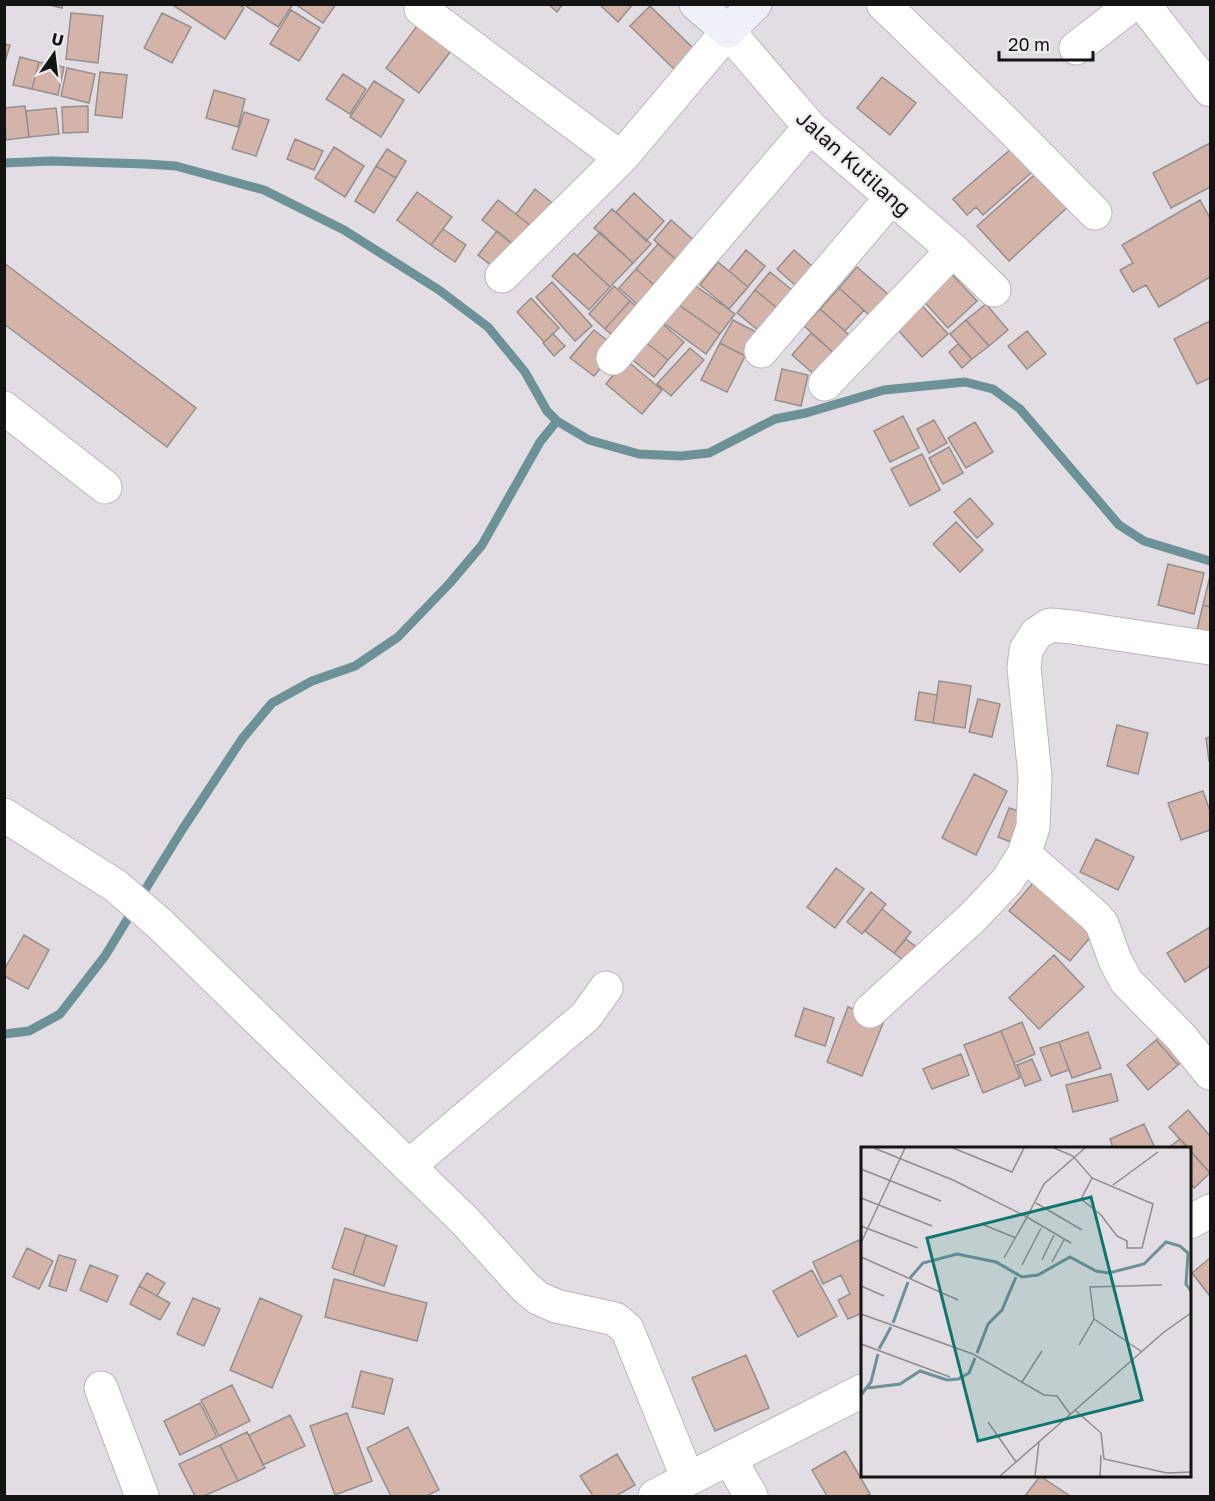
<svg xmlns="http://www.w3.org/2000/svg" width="1215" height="1501" viewBox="0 0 1215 1501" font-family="'Golos Text',sans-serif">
<rect width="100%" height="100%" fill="#e1dde2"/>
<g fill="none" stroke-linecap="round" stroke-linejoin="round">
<path stroke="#6c9197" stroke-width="9" d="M 4,163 L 51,161 L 146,164 L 176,166 L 264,190 L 344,230 L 439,290 L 488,327 L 525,372 L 547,411 L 557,421 L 589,440 L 639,454 L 681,456 L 709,453 L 775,419 L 806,413 L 884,390 L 965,382 L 993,389 L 1020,409 L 1119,525 L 1144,541 L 1210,561
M 140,898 L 182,830 L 242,739 L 272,703 L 312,681 L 355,666 L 398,637 L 449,584 L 482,545 L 540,442 L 557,421
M 4,1034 L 29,1031 L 60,1014 L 105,956 L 133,910"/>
</g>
<path fill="#d4b3a9" stroke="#958f8e" stroke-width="1.5" d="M 45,4 L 63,4 L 62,8 Z
M 171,4 L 238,4 L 244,8 L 225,39 Z
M 247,4 L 293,4 L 278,27 L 246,6 Z
M 299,4 L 336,4 L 323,23 L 298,6 Z
M 548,4 L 563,4 L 557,12 Z
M 599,4 L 633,4 L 618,22 Z
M 650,6 L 695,50 L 675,70 L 630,26 Z
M 291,10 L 320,28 L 299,61 L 270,44 Z
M 71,13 L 103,16 L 98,63 L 66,59 Z
M 162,13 L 191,27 L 172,63 L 144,48 Z
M 420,22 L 454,47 L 419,93 L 386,68 Z
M 4,44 L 10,45 L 4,65 Z
M 20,57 L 39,62 L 32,89 L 13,85 Z
M 39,62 L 64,67 L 58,95 L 32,89 Z
M 67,68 L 95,74 L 89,103 L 61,96 Z
M 100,72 L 127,75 L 122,118 L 95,115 Z
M 343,74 L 366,89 L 350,114 L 326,99 Z
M 882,77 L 916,103 L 890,135 L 857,108 Z
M 374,81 L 404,100 L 381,137 L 350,117 Z
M 214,90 L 245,99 L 238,127 L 206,118 Z
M 25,106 L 29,137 L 6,140 L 4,108 Z
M 88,106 L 88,132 L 63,133 L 62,107 Z
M 56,108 L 59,134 L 29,137 L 26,111 Z
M 244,112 L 269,120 L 256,156 L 232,149 Z
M 295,139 L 323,151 L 314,170 L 287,159 Z
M 1210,143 L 1210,187 L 1171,208 L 1153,173 Z
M 334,147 L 364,166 L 345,197 L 315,178 Z
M 387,149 L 406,161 L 396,178 L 376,166 Z
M 1011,149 L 1032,172 L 983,215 L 976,207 L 967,215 L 953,199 Z
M 376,166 L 396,178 L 374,213 L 355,201 Z
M 1040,170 L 1071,204 L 1009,261 L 977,226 Z
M 535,189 L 556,206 L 536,230 L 516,214 Z
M 417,192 L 452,217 L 431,245 L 397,220 Z
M 634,193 L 664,221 L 646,241 L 616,212 Z
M 498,200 L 536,230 L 520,250 L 482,220 Z
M 1200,200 L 1210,218 L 1210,277 L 1159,307 L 1146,285 L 1133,292 L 1120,270 L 1133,263 L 1122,245 Z
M 612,209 L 651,244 L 633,263 L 594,228 Z
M 671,220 L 705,250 L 687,269 L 654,240 Z
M 443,229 L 466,245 L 455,262 L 431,245 Z
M 497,231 L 520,250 L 501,273 L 478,255 Z
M 600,232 L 633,263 L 610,287 L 577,256 Z
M 658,244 L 687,269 L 664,294 L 636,269 Z
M 746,250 L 765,266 L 748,287 L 729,271 Z
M 794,250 L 822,275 L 805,294 L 777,269 Z
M 574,253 L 610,287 L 589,310 L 552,276 Z
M 718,262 L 748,287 L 729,309 L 700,285 Z
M 4,263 L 196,408 L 167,447 L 4,324 Z
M 857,267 L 897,302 L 878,323 L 839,288 Z
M 636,269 L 664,294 L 647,313 L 619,288 Z
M 948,270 L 977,301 L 948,328 L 919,296 Z
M 770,272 L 802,298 L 787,316 L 755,290 Z
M 552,282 L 592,326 L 575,341 L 536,297 Z
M 690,282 L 735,314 L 720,334 L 675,302 Z
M 614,286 L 630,301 L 605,329 L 589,314 Z
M 839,288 L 864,310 L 845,331 L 820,309 Z
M 755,290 L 787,316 L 769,339 L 737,313 Z
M 531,298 L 559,328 L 544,342 L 517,312 Z
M 917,300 L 948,334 L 922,357 L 892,323 Z
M 630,301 L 648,316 L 622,344 L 605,329 Z
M 675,302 L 720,334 L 706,354 L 661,321 Z
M 986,304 L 1008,330 L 989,346 L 966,320 Z
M 820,309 L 858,343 L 843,361 L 804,326 Z
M 733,320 L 758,333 L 745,356 L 720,343 Z
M 966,320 L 989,346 L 972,359 L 950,334 Z
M 1210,321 L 1210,378 L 1197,384 L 1174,339 Z
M 660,322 L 684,342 L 668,360 L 644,341 Z
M 594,330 L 617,348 L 594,376 L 570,358 Z
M 1027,331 L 1046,354 L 1027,369 L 1008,346 Z
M 811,333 L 843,361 L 824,383 L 792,355 Z
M 553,334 L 565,346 L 554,356 L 543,343 Z
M 644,341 L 668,360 L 654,377 L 630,358 Z
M 720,343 L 745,356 L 727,392 L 701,380 Z
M 958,344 L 972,359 L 962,368 L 949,352 Z
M 690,348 L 704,360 L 671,396 L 657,384 Z
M 626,360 L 662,390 L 642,414 L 606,384 Z
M 782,369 L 808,375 L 801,406 L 775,400 Z
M 903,416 L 919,448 L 890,462 L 874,431 Z
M 934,420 L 947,443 L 929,453 L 917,429 Z
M 975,422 L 993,452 L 966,468 L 948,438 Z
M 949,447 L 963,473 L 943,484 L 929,458 Z
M 922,454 L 940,490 L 910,506 L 891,469 Z
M 970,498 L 993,524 L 977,538 L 954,512 Z
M 956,522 L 983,550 L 960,572 L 933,544 Z
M 1168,564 L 1204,573 L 1194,614 L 1158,605 Z
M 1210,576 L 1210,607 L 1203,605 Z
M 1203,605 L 1210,607 L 1210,641 L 1195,638 Z
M 939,681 L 971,686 L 965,728 L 933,723 Z
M 919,692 L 937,695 L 933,723 L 915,720 Z
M 978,699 L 1000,704 L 992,737 L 969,732 Z
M 1117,725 L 1148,733 L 1138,774 L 1107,766 Z
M 1210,737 L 1210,761 L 1209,761 L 1206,738 Z
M 974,774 L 1007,791 L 976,855 L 942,838 Z
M 1203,791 L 1210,811 L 1210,830 L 1181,840 L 1168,803 Z
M 1009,808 L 1028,814 L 1016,844 L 998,837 Z
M 1096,839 L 1134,857 L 1118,890 L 1080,872 Z
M 836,868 L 864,889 L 835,928 L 807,907 Z
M 1039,876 L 1099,927 L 1070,961 L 1009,911 Z
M 871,892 L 886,904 L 862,934 L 847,922 Z
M 882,909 L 911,932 L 894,953 L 865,931 Z
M 1210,927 L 1210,966 L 1185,982 L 1167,953 Z
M 24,935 L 49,950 L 28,989 L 4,976 L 4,970 Z
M 906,939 L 915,946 L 904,961 L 894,953 Z
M 1054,955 L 1084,987 L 1039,1029 L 1009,998 Z
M 848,1007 L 884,1021 L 862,1076 L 827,1062 Z
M 804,1008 L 834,1018 L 825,1046 L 795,1036 Z
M 1022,1022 L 1035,1054 L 1014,1063 L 1001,1031 Z
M 1001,1031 L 1020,1078 L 983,1093 L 964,1045 Z
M 1166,1031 L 1188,1056 L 1178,1065 L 1156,1040 Z
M 1088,1032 L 1101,1068 L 1072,1078 L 1059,1042 Z
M 1156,1040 L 1178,1065 L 1148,1090 L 1127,1065 Z
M 1059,1042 L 1069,1070 L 1051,1076 L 1040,1048 Z
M 961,1054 L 969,1075 L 932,1089 L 923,1069 Z
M 1032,1059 L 1041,1080 L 1025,1086 L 1017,1065 Z
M 1111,1074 L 1118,1101 L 1073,1112 L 1066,1085 Z
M 1188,1110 L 1210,1136 L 1210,1173 L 1169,1127 Z
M 1144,1124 L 1155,1148 L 1113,1148 L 1110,1139 Z
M 1180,1139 L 1189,1148 L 1168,1148 Z
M 1190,1150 L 1210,1173 L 1194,1188 L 1190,1182 Z
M 345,1228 L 366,1235 L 353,1275 L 332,1268 Z
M 366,1235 L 397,1246 L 384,1286 L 353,1275 Z
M 859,1240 L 862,1247 L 862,1319 L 860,1314 L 848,1319 L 838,1300 L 850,1294 L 841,1275 L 823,1284 L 813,1262 Z
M 27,1248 L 53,1261 L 39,1289 L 13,1277 Z
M 59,1255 L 76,1260 L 66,1291 L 49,1286 Z
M 1210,1258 L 1210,1296 L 1192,1273 Z
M 90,1265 L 118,1276 L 107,1302 L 80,1290 Z
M 812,1270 L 837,1316 L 798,1337 L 773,1291 Z
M 147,1273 L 165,1283 L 157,1296 L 139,1286 Z
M 334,1279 L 427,1303 L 417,1341 L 325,1317 Z
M 139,1286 L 170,1303 L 160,1320 L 130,1304 Z
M 193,1298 L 220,1309 L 204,1346 L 177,1334 Z
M 260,1298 L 302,1316 L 272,1388 L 230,1370 Z
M 746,1355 L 769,1408 L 715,1431 L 692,1378 Z
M 361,1371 L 393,1379 L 384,1414 L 352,1407 Z
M 232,1385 L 250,1421 L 219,1436 L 201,1400 Z
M 200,1403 L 217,1437 L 180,1455 L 164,1421 Z
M 347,1413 L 372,1481 L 335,1495 L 310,1426 Z
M 290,1415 L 305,1446 L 263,1465 L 249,1435 Z
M 408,1427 L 439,1490 L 426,1496 L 391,1496 L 367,1448 Z
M 247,1432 L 265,1468 L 238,1481 L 220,1445 Z
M 220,1445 L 238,1481 L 204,1496 L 195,1496 L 179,1464 Z
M 845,1451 L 870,1494 L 865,1496 L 827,1496 L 812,1470 Z
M 617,1454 L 635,1485 L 616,1496 L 593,1496 L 580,1476 Z
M 1040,1476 L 1070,1496 L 1025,1496 Z"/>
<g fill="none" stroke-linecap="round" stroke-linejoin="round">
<g stroke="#bab6ba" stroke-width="35">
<path id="minor" d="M 883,4 L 1009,126 L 1095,213
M 1146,4 L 1148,10 L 1210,90
M 421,9 L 621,158
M 1076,48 L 1133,4
M 502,276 L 621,158 L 728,31 L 810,127 L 953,250 L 994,290
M 761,351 L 891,198
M 613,358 L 810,127
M 825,384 L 953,250
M 4,408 L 105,487
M 4,815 L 116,886 L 160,924 L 466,1222 L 525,1287 L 538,1298 L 556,1306 L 615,1319 L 627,1329 L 688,1479
M 1024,854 L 1094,915 L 1102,924 L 1115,960 L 1126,981 L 1181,1037 L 1210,1073
M 870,1011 L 973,917 L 1007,881 L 1024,854 L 1033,827 L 1035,776 L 1024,668 L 1026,650 L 1036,634 L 1050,625 L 1072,627 L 1210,648
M 409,1166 L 586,1016 L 606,988
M 1190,1222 L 1210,1211
M 101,1388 L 142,1496
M 730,1459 L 751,1496
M 655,1496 L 862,1391"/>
</g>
<g stroke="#bab6ba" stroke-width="35">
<path id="secondary" d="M 696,4 L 728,31 L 755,4"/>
</g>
<use href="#minor" stroke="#fff" stroke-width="33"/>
<use href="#secondary" stroke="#f0f1f8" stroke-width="33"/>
</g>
<g text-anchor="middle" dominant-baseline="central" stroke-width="4.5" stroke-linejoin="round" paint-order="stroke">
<g font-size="21" fill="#141314" stroke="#eeebef">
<text transform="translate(854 163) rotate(42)">Jalan Kutilang</text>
</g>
</g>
<g transform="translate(861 1147)">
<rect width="330" height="330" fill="#e1dde2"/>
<path fill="none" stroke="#6c9197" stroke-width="3" d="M 49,131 L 62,116 L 96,107 L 135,115 L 161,130 L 177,128 L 209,110 L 235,124 L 248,126 L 283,117 L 305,95 L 319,99 L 327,106 L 325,137 L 330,144M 32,176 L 47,135M 18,202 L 30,180M 116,206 L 127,177 L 141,163 L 155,130M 7,241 L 39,237 L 59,224 L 86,233 L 97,232 L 108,226 L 114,211M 0,248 L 10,235 L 17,207"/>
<path fill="none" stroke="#8f8c90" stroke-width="1.5" d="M 13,1 L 92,33 L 166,70 L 183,37 L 224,1M 92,1 L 151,25 L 163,1M 193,1 L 212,9 L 231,31 L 292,57 L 281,101 L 266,101 L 266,94 L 256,89 L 240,68 L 220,52 L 231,31M 0,22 L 80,54M 252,38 L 297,5M 0,51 L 71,79M 175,56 L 221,83M 123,78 L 155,91M 0,79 L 57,101M 0,96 L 44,1M 0,110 L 97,153M 143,111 L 166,70 L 210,96M 181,113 L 193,88M 191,115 L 203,93M 161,118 L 180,81M 0,139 L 23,149M 0,167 L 112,207 L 183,248 L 196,249 L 209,267M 233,172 L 281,205M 0,197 L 89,230M 218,198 L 233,172 L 229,140 L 301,138M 161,235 L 181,204M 214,263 L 240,286 L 243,312 L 306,326 L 330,325M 127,275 L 155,315M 139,329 L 303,185 L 330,166M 174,329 L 178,295M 239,329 L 240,308"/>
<path fill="#0f766e" fill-opacity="0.15" stroke="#0f766e" stroke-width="3" d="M 230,50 L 281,253 L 117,294 L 66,91 Z"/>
<rect width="330" height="330" fill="none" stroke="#141314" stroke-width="3"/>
</g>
<rect width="1215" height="1501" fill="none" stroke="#141314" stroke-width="12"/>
<g transform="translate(54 54) rotate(14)" stroke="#eeebef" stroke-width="4.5" paint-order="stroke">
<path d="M0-4.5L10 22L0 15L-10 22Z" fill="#141314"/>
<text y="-9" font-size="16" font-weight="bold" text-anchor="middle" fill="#141314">U</text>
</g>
<path d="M999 51v9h94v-9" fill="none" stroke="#141314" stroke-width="3"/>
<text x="1008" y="51" font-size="18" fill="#141314" stroke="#eeebef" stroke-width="4.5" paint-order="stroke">20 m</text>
</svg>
